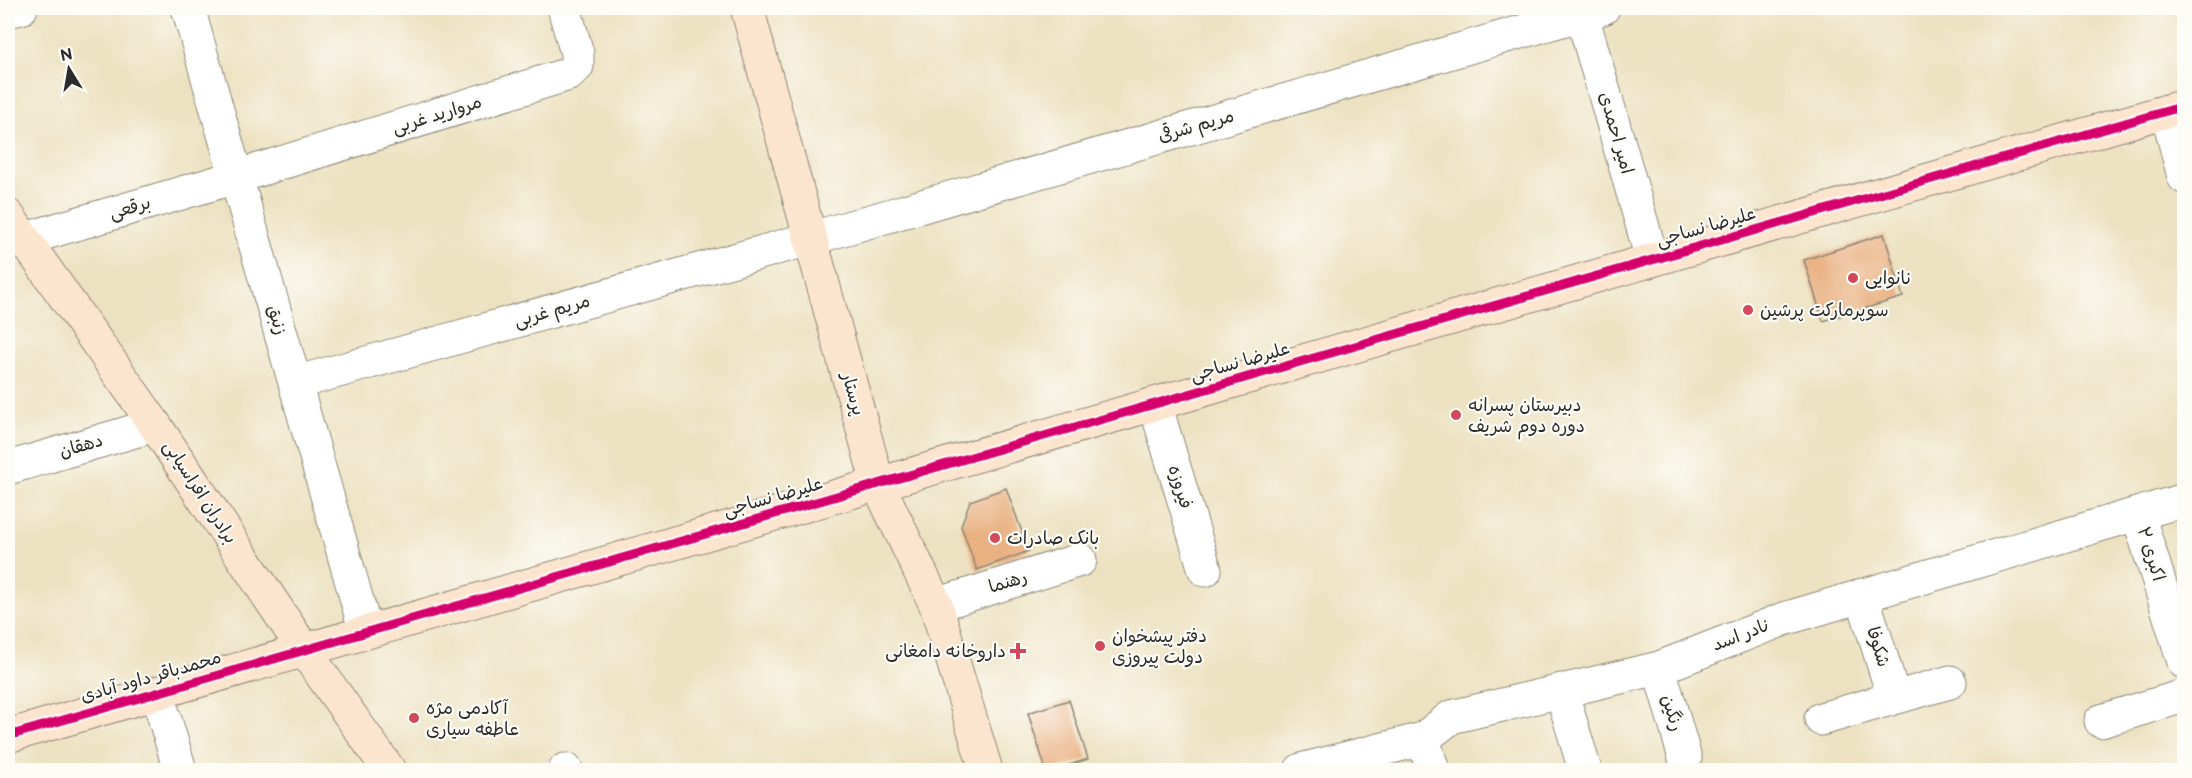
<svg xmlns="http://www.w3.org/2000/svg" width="2192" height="778" viewBox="0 0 2192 778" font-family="'Balsamiq Sans','Playpen Sans Arabic',sans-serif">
<rect width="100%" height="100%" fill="#fdfcf7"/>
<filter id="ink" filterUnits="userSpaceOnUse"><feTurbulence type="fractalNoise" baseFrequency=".0167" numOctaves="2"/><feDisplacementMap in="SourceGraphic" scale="12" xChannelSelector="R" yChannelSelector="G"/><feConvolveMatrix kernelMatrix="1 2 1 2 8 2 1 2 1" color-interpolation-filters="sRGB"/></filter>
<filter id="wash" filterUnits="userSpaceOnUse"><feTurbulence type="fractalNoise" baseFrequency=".008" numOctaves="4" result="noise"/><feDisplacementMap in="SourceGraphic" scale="24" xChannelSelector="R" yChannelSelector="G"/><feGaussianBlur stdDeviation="1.35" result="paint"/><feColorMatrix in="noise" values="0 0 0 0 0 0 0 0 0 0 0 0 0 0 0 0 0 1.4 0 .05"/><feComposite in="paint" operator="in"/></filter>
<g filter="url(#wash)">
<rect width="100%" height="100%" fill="#ece1c0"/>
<g id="blocks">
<path fill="#eab182" d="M 1884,234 L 1903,297 L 1823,321 L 1804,260 Z
M 1006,488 L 1029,551 L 977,570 L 961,526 L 970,501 Z
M 1069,700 L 1088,759 L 1053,770 L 1046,770 L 1028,713 Z"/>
</g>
</g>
<g filter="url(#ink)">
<use href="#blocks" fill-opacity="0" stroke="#8c8676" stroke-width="1.5"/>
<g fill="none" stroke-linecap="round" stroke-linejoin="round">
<g stroke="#8c8676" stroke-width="35">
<path id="street" d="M 188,8 L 366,632
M 1580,8 L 1652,259
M 8,11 L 21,8
M 2167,111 L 2184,177
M 8,244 L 236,177 L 569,74 L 577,66 L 577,53 L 564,8
M 295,383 L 809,239 L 1603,8
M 1155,404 L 1205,570
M 8,468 L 155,425
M 2138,514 L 2184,662
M 1862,595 L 1894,698
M 936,605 L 1080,560
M 1659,668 L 1685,758
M 1561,690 L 1585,770
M 157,693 L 180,770
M 1821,719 L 1950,682
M 2101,721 L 2184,696
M 1423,739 L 1433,770
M 565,770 L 566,770
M 1301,770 L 1423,739 L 1451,717 L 1659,668 L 1784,619 L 2184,500"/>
</g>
<g stroke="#8c8676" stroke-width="35">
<path id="secondary" d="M 747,8 L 878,484 L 936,605 L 986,770
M 8,216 L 155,425 L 304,650 L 389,770
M 8,736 L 2184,106"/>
</g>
<use href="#street" stroke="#fff" stroke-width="33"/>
<use href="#secondary" stroke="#fce5cf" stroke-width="33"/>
<g stroke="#fdfcf7" stroke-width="13">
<path id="cycleway" d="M 8,736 L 2184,106"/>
</g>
<use href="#cycleway" stroke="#d6006c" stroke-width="9"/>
</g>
</g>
<g fill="#d1495b" stroke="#fdfcf7" stroke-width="2">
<circle cx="1853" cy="278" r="6"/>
<circle cx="1748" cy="310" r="6"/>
<circle cx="1456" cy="415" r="6"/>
<circle cx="995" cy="538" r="6"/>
<circle cx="1100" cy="646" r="6"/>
<path d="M1015 642h6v6h6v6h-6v6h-6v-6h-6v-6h6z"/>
<circle cx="414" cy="718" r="6"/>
</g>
<g text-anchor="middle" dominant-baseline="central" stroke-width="4.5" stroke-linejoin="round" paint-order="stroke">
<g font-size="18" fill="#2b2b2b" stroke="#fdfcf7">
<text transform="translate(437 115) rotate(-17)">مروارید غربی</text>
<text transform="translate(1196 126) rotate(-16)">مریم شرقی</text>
<text transform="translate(1616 133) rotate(74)">امیر احمدی</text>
<text transform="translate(130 208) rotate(-16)">برقعی</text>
<text transform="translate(1706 227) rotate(-16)">علیرضا نساجی</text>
<text transform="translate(552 311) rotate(-16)">مریم غربی</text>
<text transform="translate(277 320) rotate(74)">زنبق</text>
<text transform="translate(1240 362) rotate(-16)">علیرضا نساجی</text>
<text transform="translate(853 394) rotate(74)">پرستار</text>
<text transform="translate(81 446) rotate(-16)">دهقان</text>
<text transform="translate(1180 487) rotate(73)">فیروزه</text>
<text transform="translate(200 492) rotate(57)">برادران افراسیابی</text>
<text transform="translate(773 497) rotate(-16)">علیرضا نساجی</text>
<text transform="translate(2151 554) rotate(73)">اکبری ۲</text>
<text transform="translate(1008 582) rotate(-17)">رهنما</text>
<text transform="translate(1741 635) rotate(-21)">نادر اسد</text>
<text transform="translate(1878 647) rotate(73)">شکوفا</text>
<text transform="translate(151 677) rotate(-16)">محمدباقر داود آبادی</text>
<text transform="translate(1672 713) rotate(74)">رنگین</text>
</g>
<g font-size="18" fill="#2b2b2b" stroke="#fdfcf7" text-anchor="start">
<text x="1865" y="278">نانوایی</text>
<text x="1760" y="310">سوپرمارکت پرشین</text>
<text x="1468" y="405">دبیرستان پسرانه<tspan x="1468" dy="21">دوره دوم شریف</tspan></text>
<text x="1007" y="538">بانک صادرات</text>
<text x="1112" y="636">دفتر پیشخوان<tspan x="1112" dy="21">دولت پیروزی</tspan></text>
<text x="1006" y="651" text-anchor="end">داروخانه دامغانی</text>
<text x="426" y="708">آکادمی مژه<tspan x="426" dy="21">عاطفه سیاری</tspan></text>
</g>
</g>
<rect width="2192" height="778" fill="none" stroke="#fdfcf7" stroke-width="30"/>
<g transform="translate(69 69) rotate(349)" stroke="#fdfcf7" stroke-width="4.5" paint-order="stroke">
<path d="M0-4.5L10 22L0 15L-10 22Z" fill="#2b2b2b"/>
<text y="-9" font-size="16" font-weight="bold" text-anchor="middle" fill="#2b2b2b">N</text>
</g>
</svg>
